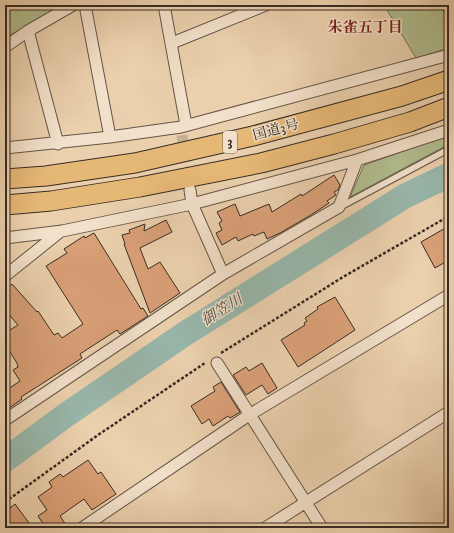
<svg xmlns="http://www.w3.org/2000/svg" width="454" height="533" viewBox="0 0 454 533" font-family="'IM FELL DW Pica','Noto Serif JP',serif">
<rect width="100%" height="100%" fill="#ebd0ad"/>
<filter id="stains"><feTurbulence type="fractalNoise" baseFrequency=".005" numOctaves="4"/><feColorMatrix values="0 0 0 0 .2 0 0 0 0 .09 0 0 0 0 .02 0 0 0 .5 -.17"/></filter>
<radialGradient id="worn" r=".72"><stop offset=".6" stop-color="#630" stop-opacity="0"/><stop offset="1" stop-color="#630" stop-opacity=".3"/></radialGradient>
<path fill="#b1bc8e" stroke="#74745a" d="M 5,5 L 63,5 L 5,38 Z
M 384,5 L 440,5 L 449,21 L 449,48 L 416,58 Z
M 449,135 L 449,144 L 350,197 L 364,165 Z"/>
<g fill="none" stroke-linecap="round" stroke-linejoin="round">
<path stroke="#98b7ab" stroke-width="25" d="M 5,460 L 66,415 L 186,333 L 405,196 L 449,175"/>
</g>
<path fill="#daa077" stroke="#382c25" d="M 334,175 L 340,185 L 338,190 L 334,192 L 336,195 L 327,201 L 329,203 L 311,215 L 280,233 L 267,239 L 264,232 L 254,236 L 253,234 L 238,241 L 236,237 L 222,245 L 216,233 L 222,230 L 219,223 L 222,221 L 217,212 L 235,204 L 240,216 L 269,204 L 272,212 L 301,194 L 302,196 Z
M 166,220 L 172,232 L 140,248 L 148,269 L 160,262 L 180,293 L 150,313 L 124,244 L 125,244 L 122,235 L 130,233 L 129,230 L 145,224 L 144,231 Z
M 449,226 L 449,260 L 435,268 L 421,242 Z
M 94,233 L 141,309 L 143,308 L 148,316 L 120,334 L 117,330 L 80,354 L 82,358 L 21,397 L 22,399 L 5,411 L 5,391 L 20,381 L 13,370 L 18,367 L 17,363 L 5,344 L 5,333 L 18,325 L 5,310 L 5,290 L 12,284 L 37,312 L 38,311 L 54,335 L 58,333 L 62,338 L 83,324 L 46,266 L 67,253 L 64,249 L 84,236 L 85,238 Z
M 335,297 L 355,330 L 298,367 L 281,340 L 305,325 L 304,323 L 307,321 L 305,318 L 318,309 L 317,307 Z
M 262,363 L 277,388 L 268,394 L 262,385 L 246,395 L 233,375 L 246,367 L 249,371 Z
M 221,382 L 240,412 L 230,418 L 228,416 L 213,426 L 209,419 L 202,424 L 191,406 L 215,391 L 213,387 Z
M 88,460 L 98,474 L 101,472 L 116,494 L 92,510 L 84,499 L 60,516 L 68,528 L 46,528 L 38,516 L 47,510 L 38,497 L 52,487 L 49,482 L 60,474 L 63,477 Z
M 15,504 L 29,523 L 23,528 L 5,528 L 5,512 Z"/>
<g fill="none" stroke-linecap="round" stroke-linejoin="round">
<path stroke="#c7af92" stroke-width="11" stroke-dasharray="11 5.5" stroke-linecap="butt" d="M 182,135 L 188,182"/>
<g stroke="#655547" stroke-width="8">
<path id="service" d="M 340,207 L 449,149"/>
</g>
<g stroke="#655547" stroke-width="13">
<path id="minor" d="M 85,5 L 110,137
M 164,5 L 186,125
M 447,5 L 449,8
M 28,31 L 58,144
M 172,43 L 266,5
M 5,47 L 28,31 L 73,5
M 5,148 L 110,137 L 181,127 L 449,55
M 190,190 L 192,204 L 223,274
M 5,238 L 62,231 L 192,204 L 357,160 L 449,130
M 5,276 L 61,231
M 217,363 L 322,528
M 5,420 L 223,274 L 339,207 L 357,160
M 82,528 L 249,415 L 449,295
M 265,528 L 449,412
M 447,528 L 449,527"/>
</g>
<g stroke="#382c25" stroke-width="21">
<path id="trunk" d="M 5,179 L 46,176 L 135,163 L 253,136 L 402,96 L 449,80
M 5,205 L 51,201 L 140,187 L 261,163 L 334,144 L 410,122 L 449,107"/>
</g>
<path stroke="#382c25" stroke-width="2.5" stroke-dasharray="3 2" stroke-linecap="butt" d="M 221,353 L 343,277 L 449,216
M 5,502 L 98,435 L 205,363"/>
<use href="#service" stroke="#f2e0ca" stroke-width="5.5"/>
<use href="#minor" stroke="#f2e0ca" stroke-width="11"/>
<use href="#trunk" stroke="#e6b876" stroke-width="19"/>
</g>
<g text-anchor="middle" dominant-baseline="central" stroke-width="3" stroke-linejoin="round" paint-order="stroke">
<rect fill="#f2e0ca" stroke="#706256" stroke-width="1" x="223" y="131" width="14" height="22" rx="3"/>
<g font-size="13" font-weight="bold" fill="#382c25">
<text x="230" y="142">3</text>
</g>
<g font-size="14" fill="#382c25" stroke="#f2e0ca">
<text transform="translate(276 130) rotate(-15)">国道3号</text>
</g>
<g font-size="15" font-weight="bold" fill="#7a1f14" stroke="#f2e0ca">
<text x="365" y="27">朱雀五丁目</text>
</g>
<g font-size="15" font-style="italic" fill="#4b4840" stroke="#f2e0ca">
<text transform="translate(222 310) rotate(-32)">御笠川</text>
</g>
</g>
<rect width="454" height="533" fill="none" stroke="#ebd0ad" stroke-width="20"/>
<rect x="6" y="6" width="442" height="521" fill="none" stroke="#382c25" stroke-width="2"/>
<rect x="10" y="10" width="434" height="513" fill="none" stroke="#382c25"/>
<rect width="100%" height="100%" filter="url(#stains)"/>
<rect width="100%" height="100%" fill="url(#worn)"/>
</svg>
